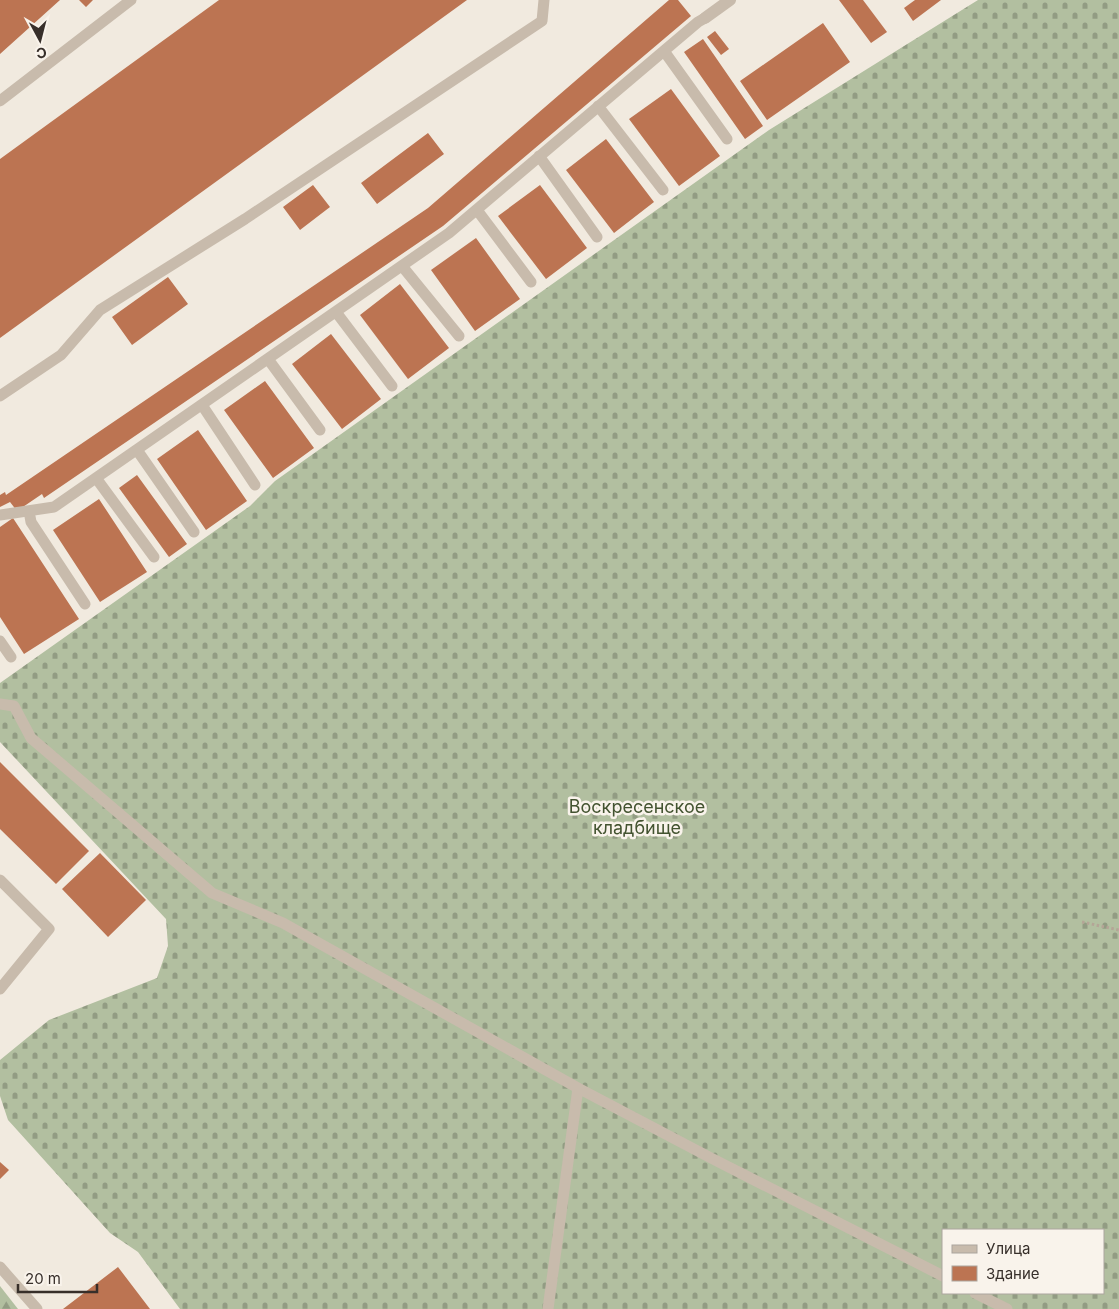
<svg xmlns="http://www.w3.org/2000/svg" width="1119" height="1309" viewBox="0 0 1119 1309" font-family="Inter,sans-serif">
<defs>
<pattern id="forest-firs" width="22" height="20" patternUnits="userSpaceOnUse" patternTransform="scale(1.25)"><rect width="22" height="20" fill="#b2bfa0"/><path d="M5 1l3.5 6h-7zM16 11l3.5 6h-7z" fill="#929c83"/></pattern>
<pattern id="cemetery-stones" width="16" height="16" patternUnits="userSpaceOnUse" patternTransform="scale(1.25)"><rect width="16" height="16" fill="#b2bfa0"/><path d="M2 7V4a2 2 0 0 1 4 0v3zM10 15v-3a2 2 0 0 1 4 0v3z" fill="#929c83"/></pattern>
</defs>
<rect width="100%" height="100%" fill="#f1eadf"/>
<path fill="url(#forest-firs)" d="M 0,1286 L 18,1309 L 0,1309 Z"/>
<path fill="url(#cemetery-stones)" fill-rule="evenodd" d="M 978,0 L 1119,0 L 1119,1309 L 180,1309 L 138,1252 L 110,1233 L 8,1120 L 0,1096 L 0,1060 L 49,1020 L 157,978 L 168,946 L 166,919 L 0,742 L 0,683 L 250,506 L 275,481 L 769,130 ZM 943,1230 L 1103,1230 L 1103,1293 L 943,1293 Z"/>
<path fill="#bc7452" d="M 0,0 L 60,0 L 0,54 Z
M 79,0 L 93,0 L 86,7 Z
M 219,0 L 467,0 L 0,338 L 0,159 Z
M 669,0 L 678,0 L 691,16 L 443,226 L 44,498 L 42,494 L 17,511 L 10,502 L 0,507 L 0,495 L 5,492 L 6,495 L 428,208 Z
M 839,0 L 863,0 L 887,32 L 871,43 Z
M 915,0 L 941,0 L 913,21 L 904,8 Z
M 823,23 L 850,62 L 767,120 L 740,81 Z
M 715,31 L 729,49 L 721,55 L 707,37 Z
M 703,39 L 763,126 L 745,139 L 684,52 Z
M 671,89 L 720,156 L 679,186 L 629,119 Z
M 428,133 L 444,154 L 377,204 L 361,183 Z
M 606,139 L 654,202 L 614,233 L 566,170 Z
M 313,185 L 330,207 L 300,230 L 283,207 Z
M 540,185 L 587,248 L 546,279 L 498,216 Z
M 476,238 L 520,299 L 475,331 L 431,270 Z
M 168,277 L 188,304 L 132,345 L 112,317 Z
M 400,284 L 449,348 L 408,379 L 360,315 Z
M 331,334 L 381,399 L 342,429 L 292,364 Z
M 265,381 L 314,448 L 273,478 L 224,410 Z
M 198,430 L 247,501 L 206,530 L 157,459 Z
M 137,475 L 187,544 L 169,557 L 119,488 Z
M 99,499 L 147,572 L 100,602 L 53,530 Z
M 13,518 L 79,619 L 24,654 L 0,617 L 0,527 Z
M 0,762 L 89,851 L 56,884 L 0,829 Z
M 100,853 L 146,900 L 108,937 L 62,889 Z
M 0,1162 L 9,1170 L 0,1179 Z
M 118,1267 L 150,1309 L 63,1309 Z"/>
<g fill="none" stroke-linecap="round" stroke-linejoin="round">
<path stroke="#b4a596" stroke-width="3" stroke-dasharray="2.5 2.5" stroke-linecap="butt" d="M 1082,922 L 1119,930"/>
<path stroke="#c8bbac" stroke-width="11" d="M 664,51 L 727,139
M 0,101 L 131,0
M 598,106 L 663,190
M 539,156 L 597,237
M 477,210 L 531,282
M 402,266 L 459,336
M 336,312 L 392,386
M 268,359 L 320,430
M 0,396 L 61,355 L 100,310 L 245,219 L 542,21 L 544,0
M 202,405 L 255,485
M 137,450 L 194,532
M 96,478 L 154,557
M 29,511 L 31,522 L 85,604
M 0,515 L 54,507 L 449,233 L 698,22 L 705,18
M 0,641 L 11,657
M 0,704 L 14,706 L 31,738 L 212,893 L 283,923 L 578,1088 L 711,1158 L 943,1276
M 0,880 L 49,929 L 0,989
M 0,1267 L 37,1309
M 975,1293 L 1007,1309
M 548,1309 L 578,1088"/>
<path stroke="#c8bbac" stroke-width="12" d="M 705,18 L 730,0"/>
</g>
<g text-anchor="middle" dominant-baseline="central" stroke-width="5" stroke-linejoin="round" paint-order="stroke">
<g font-size="18" fill="#435330" stroke="#f9f3eb">
<text x="637" y="806">Воскресенское<tspan x="637" dy="21">кладбище</tspan></text>
</g>
</g>
<rect x="942" y="1229" width="162" height="65" fill="#f9f3eb" stroke="#aba59e"/>
<rect x="952" y="1245" width="25" height="8" fill="#c8bbac" stroke="#aba59e"/>
<text x="986" y="1254" font-size="15" fill="#372f2a">Улица</text>
<rect x="952" y="1266" width="25" height="15" fill="#bc7452" stroke="#aba59e"/>
<text x="986" y="1279" font-size="15" fill="#372f2a">Здание</text>
<g transform="translate(40 40) rotate(173)" stroke="#f9f3eb" stroke-width="4" paint-order="stroke">
<path d="M0-4L9 19L0 12L-9 19Z" fill="#372f2a"/>
<text y="-8" font-size="14" font-weight="bold" text-anchor="middle" fill="#372f2a">С</text>
</g>
<path d="M18 1284v8h79v-8" fill="none" stroke="#372f2a" stroke-width="2.5"/>
<text x="25" y="1284" font-size="15" fill="#372f2a" stroke="#f9f3eb" stroke-width="4" paint-order="stroke">20 m</text>
</svg>
